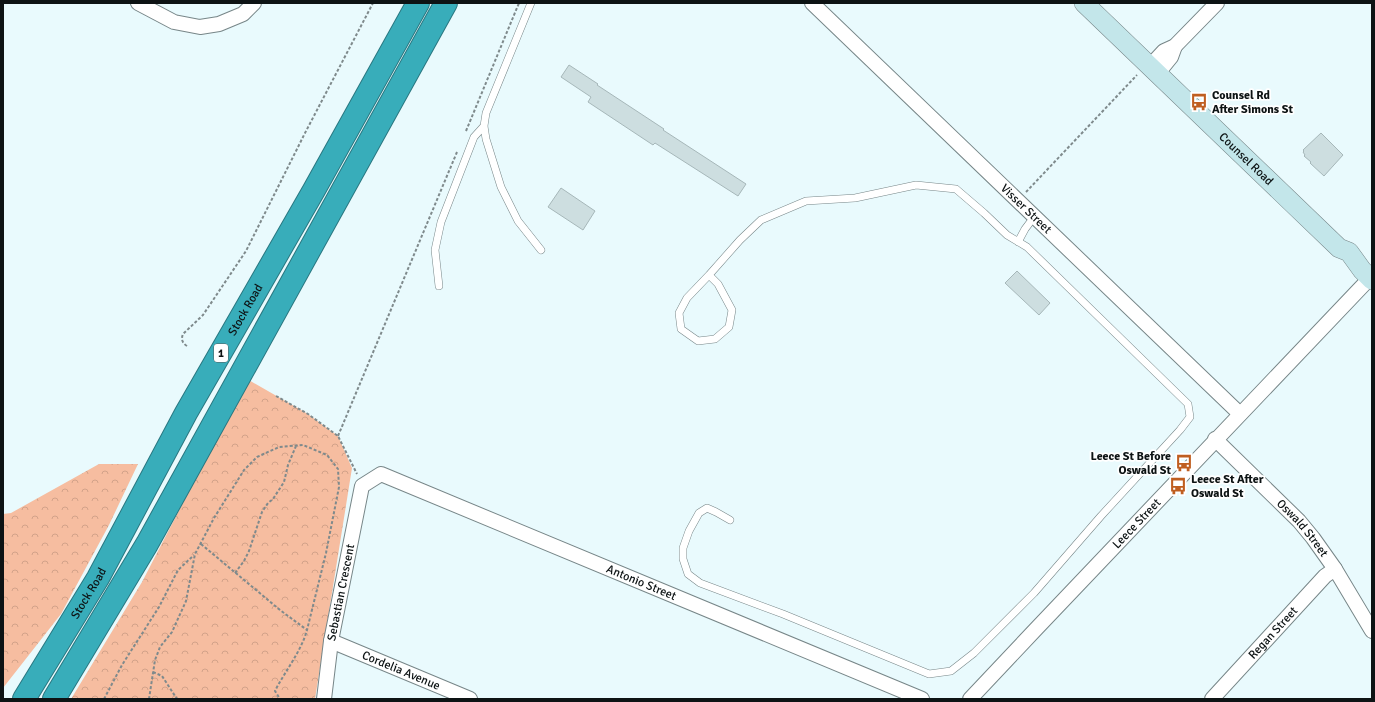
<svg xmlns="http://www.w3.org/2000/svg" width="1375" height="702" viewBox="0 0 1375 702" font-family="Signika,sans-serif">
<defs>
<pattern id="forest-crowns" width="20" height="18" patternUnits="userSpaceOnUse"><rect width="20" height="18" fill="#f6bda0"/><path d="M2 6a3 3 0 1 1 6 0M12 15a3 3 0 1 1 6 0" fill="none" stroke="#d2a289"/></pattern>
</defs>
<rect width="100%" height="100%" fill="#e9fafd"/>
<path fill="url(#forest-crowns)" d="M 247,379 L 308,414 L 338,436 L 352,468 L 315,699 L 71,699 L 142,582 Z
M 99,464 L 138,464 L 109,525 L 61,614 L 3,688 L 3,514 L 11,513 Z"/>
<path fill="#cddee0" stroke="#a6b7b9" d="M 569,65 L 598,84 L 597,85 L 664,129 L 663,130 L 746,184 L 738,196 L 655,143 L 653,145 L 588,102 L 591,97 L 561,77 Z
M 1321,133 L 1343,155 L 1324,176 L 1310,163 L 1311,162 L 1304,156 L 1305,155 L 1303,152 L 1304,151 L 1303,150 Z
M 561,188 L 595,211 L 583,230 L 548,207 Z
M 1017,271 L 1050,303 L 1039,315 L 1005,283 Z"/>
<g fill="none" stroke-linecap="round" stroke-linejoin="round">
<g stroke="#778688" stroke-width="8">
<path id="lane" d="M 531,3 L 486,113 L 484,126 L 486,139 L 501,187 L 518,221 L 541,250
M 1018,242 L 1025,229 L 1034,217
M 709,275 L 718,284 L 732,310 L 729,327 L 715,339 L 698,341 L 681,329 L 679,313 L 687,298 L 709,275 L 740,240 L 761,220 L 806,201 L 855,198 L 916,185 L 956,189 L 984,213 L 1007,235 L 1027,247 L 1188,404 L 1190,417 L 1180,430 L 1101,516 L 1034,593 L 974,653 L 951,671 L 929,674 L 783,614 L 700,583 L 688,574 L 683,559 L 683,548 L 689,531 L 699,513 L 707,508 L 716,512 L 730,520
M 439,286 L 435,250 L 441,222 L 474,137 L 484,126"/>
</g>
<g stroke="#778688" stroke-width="16">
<g id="street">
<path d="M 138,3 L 174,22 L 200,27 L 219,24 L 243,14 L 254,3"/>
<path id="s1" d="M 812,3 L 1240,414"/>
<path d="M 1150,66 L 1164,51 L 1175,46 L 1217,3"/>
<path d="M 1158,73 L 1171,57 L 1175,46"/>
<path id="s2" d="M 1215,439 L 1299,521 L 1313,538 L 1335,569 L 1372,631"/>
<path id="s3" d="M 331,641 L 470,699"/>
<path id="s4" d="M 324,699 L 331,641 L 362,486 L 381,474 L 922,699"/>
<path id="s5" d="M 970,699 L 1036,629 L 1370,278"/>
<path id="s6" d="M 1212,699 L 1325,576 L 1335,569"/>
</g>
</g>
<g stroke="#778688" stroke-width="20">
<g id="secondary">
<path id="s7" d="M 1084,3 L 1339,248 L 1349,252 L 1362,270 L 1372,280"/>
</g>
</g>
<g stroke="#297780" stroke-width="24">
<g id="highway">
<path id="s8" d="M 24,699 L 98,578 L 186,413 L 314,190 L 418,3"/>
<path d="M 54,699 L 147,544 L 446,3"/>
</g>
</g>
<path stroke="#7f8a8c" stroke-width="2" stroke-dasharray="3 2" stroke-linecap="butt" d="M 466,131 L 519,3
M 1026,192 L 1137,75
M 187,346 C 182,343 181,339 183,334 L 203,315 L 246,251 L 305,133 L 373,3
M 276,396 L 308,414 L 338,436 L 357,474
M 338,436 L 457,152
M 201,544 L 280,610 L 307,630
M 235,573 L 244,561 L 249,551 L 262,512 L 268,503 L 273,499 L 284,482 L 288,465 L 296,446
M 153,672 L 162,676 L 177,699
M 104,699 L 122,665 L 159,607 L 178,570 L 194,555
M 149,699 L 155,660 L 160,647 L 172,632 L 186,601 L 195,554 L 214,518 L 244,470 L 257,457 L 279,447 L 303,445 L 327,455 L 338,469 L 339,487 L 326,553 L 307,630 C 301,652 285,671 275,691 L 280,699"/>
<use href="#lane" stroke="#fff" stroke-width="7"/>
<use href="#street" stroke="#fff" stroke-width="14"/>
<use href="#secondary" stroke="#c3e6ea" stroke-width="19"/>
<use href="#highway" stroke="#38adba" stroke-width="22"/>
</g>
<defs>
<g id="bus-bare" transform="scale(1.38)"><path d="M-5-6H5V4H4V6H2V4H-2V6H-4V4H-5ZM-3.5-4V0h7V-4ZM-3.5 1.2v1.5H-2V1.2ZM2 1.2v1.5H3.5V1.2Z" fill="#bf5e20" stroke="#fff" stroke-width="2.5" paint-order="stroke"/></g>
</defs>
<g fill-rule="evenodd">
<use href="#bus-bare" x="1199" y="102"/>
<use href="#bus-bare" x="1184" y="463"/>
<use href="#bus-bare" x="1178" y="486"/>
</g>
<g text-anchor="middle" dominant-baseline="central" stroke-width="3.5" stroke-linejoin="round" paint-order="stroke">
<rect fill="#fff" stroke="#565a5a" stroke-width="1" x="214" y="344" width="14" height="18" rx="3"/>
<g font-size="11" font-weight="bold" fill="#0d1314">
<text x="221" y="353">1</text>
</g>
<g font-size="12" font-weight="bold" fill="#0d1314" stroke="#fff" text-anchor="start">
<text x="1212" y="95">Counsel Rd<tspan x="1212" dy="14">After Simons St</tspan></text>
<text x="1171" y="456" text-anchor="end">Leece St Before<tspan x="1171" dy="14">Oswald St</tspan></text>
<text x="1191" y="479">Leece St After<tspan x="1191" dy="14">Oswald St</tspan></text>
</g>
<g font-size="12" fill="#0d1314" stroke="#fff">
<text stroke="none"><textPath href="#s7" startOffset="225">Counsel Road</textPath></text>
<text stroke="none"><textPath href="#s1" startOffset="297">Visser Street</textPath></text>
<text stroke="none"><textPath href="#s8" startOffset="448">Stock Road</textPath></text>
<text stroke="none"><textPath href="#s5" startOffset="242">Leece Street</textPath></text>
<text stroke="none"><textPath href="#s2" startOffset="125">Oswald Street</textPath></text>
<text stroke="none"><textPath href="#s4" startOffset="521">Antonio Street</textPath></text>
<text stroke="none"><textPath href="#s4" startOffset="108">Sebastian Crescent</textPath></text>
<text stroke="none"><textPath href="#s8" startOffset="124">Stock Road</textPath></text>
<text stroke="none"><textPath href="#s6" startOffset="90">Regan Street</textPath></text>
<text stroke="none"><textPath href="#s3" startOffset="76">Cordelia Avenue</textPath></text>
</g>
</g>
<rect width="1375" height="702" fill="none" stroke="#0d1314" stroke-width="8"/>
</svg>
